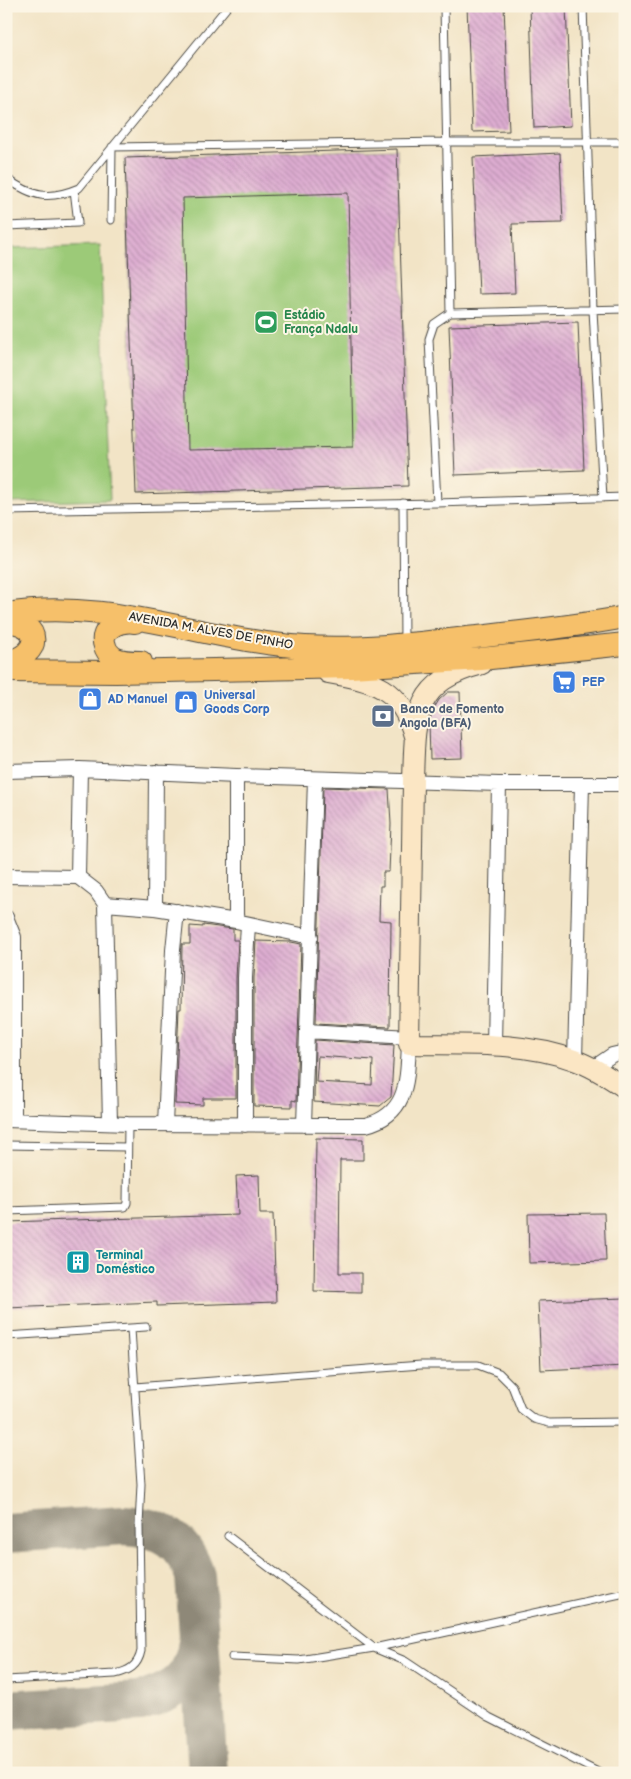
<svg xmlns="http://www.w3.org/2000/svg" width="631" height="1779" viewBox="0 0 631 1779" font-family="'Balsamiq Sans',sans-serif">
<defs>
<pattern id="building-back-hatch" width="6" height="6" patternUnits="userSpaceOnUse" patternTransform="scale(1.25)"><rect width="6" height="6" fill="#deadd2"/><path d="M-1 5l2 2M0 0l6 6M5-1l2 2" fill="none" stroke="#b48dab"/></pattern>
</defs>
<rect width="100%" height="100%" fill="#fcf5e5"/>
<filter id="ink" filterUnits="userSpaceOnUse"><feTurbulence type="fractalNoise" baseFrequency=".02" numOctaves="2"/><feDisplacementMap in="SourceGraphic" scale="10" xChannelSelector="R" yChannelSelector="G"/><feConvolveMatrix kernelMatrix="1 2 1 2 8 2 1 2 1" color-interpolation-filters="sRGB"/></filter>
<filter id="wash" filterUnits="userSpaceOnUse"><feTurbulence type="fractalNoise" baseFrequency=".0096" numOctaves="4" result="noise"/><feDisplacementMap in="SourceGraphic" scale="20" xChannelSelector="R" yChannelSelector="G"/><feGaussianBlur stdDeviation="1.12" result="paint"/><feColorMatrix in="noise" values="0 0 0 0 0 0 0 0 0 0 0 0 0 0 0 0 0 1.4 0 .05"/><feComposite in="paint" operator="in"/></filter>
<g filter="url(#wash)">
<rect width="100%" height="100%" fill="#f2e4c6"/>
<path fill="#9cca78" stroke="#647a52" d="M 397,149 L 408,486 L 136,494 L 125,158 Z
M 100,245 L 110,500 L 6,503 L 6,248 Z"/>
<g fill="none" stroke-linecap="round" stroke-linejoin="round">
<path stroke="#8e8878" stroke-width="40" d="M 6,1533 L 124,1525 C 161,1527 184,1540 195,1576 L 208,1773
M 6,1710 L 140,1702 C 176,1691 194,1680 198,1641"/>
</g>
<g id="blocks">
<path fill="url(#building-back-hatch)" fill-rule="evenodd" d="M 467,6 L 504,6 L 509,131 L 472,132 Z
M 530,6 L 566,6 L 571,126 L 534,128 Z
M 397,149 L 408,486 L 136,494 L 125,158 ZM 348,193 L 353,447 L 188,450 L 183,198 Z
M 560,153 L 563,223 L 512,224 L 515,293 L 479,294 L 473,157 Z
M 578,322 L 584,470 L 455,475 L 449,326 Z
M 448,692 L 460,692 L 462,758 L 430,759 L 429,723 L 433,710 L 439,700 Z
M 323,787 L 389,789 L 391,824 L 389,872 L 383,872 L 383,886 L 380,886 L 379,920 L 391,921 L 390,1027 L 316,1023 Z
M 203,925 L 233,929 L 233,940 L 238,940 L 236,978 L 236,1098 L 203,1098 L 203,1105 L 175,1104 L 179,1009 L 181,1009 L 182,944 L 190,944 L 190,926 L 203,927 Z
M 256,941 L 291,942 L 301,944 L 296,1101 L 292,1100 L 292,1107 L 254,1106 L 254,978 Z
M 315,1040 L 394,1045 L 391,1097 L 380,1106 L 314,1102 ZM 318,1056 L 373,1060 L 372,1085 L 316,1082 Z
M 316,1138 L 363,1139 L 363,1160 L 340,1160 L 339,1273 L 361,1273 L 361,1292 L 314,1291 Z
M 259,1175 L 260,1214 L 273,1214 L 276,1302 L 157,1306 L 157,1302 L 6,1308 L 6,1222 L 238,1215 L 236,1176 Z
M 604,1213 L 606,1261 L 529,1263 L 528,1214 Z
M 625,1298 L 625,1366 L 541,1370 L 538,1301 Z"/>
</g>
</g>
<g filter="url(#ink)">
<use href="#blocks" fill-opacity="0" stroke="#494742" stroke-width="1"/>
<g fill="none" stroke-linecap="round" stroke-linejoin="round">
<g stroke="#494742" stroke-width="9">
<path id="lane" d="M 444,6 L 450,313
M 583,6 L 593,310 L 603,498
M 112,147 L 446,142 L 625,142
M 6,178 C 33,197 48,201 79,188 L 228,6
M 111,220 L 112,148
M 6,226 L 78,223 L 74,190
M 403,503 L 404,642
M 437,503 L 429,339 L 434,324 L 450,313 L 625,309
M 6,511 L 437,503 L 625,497
M 6,1145 L 127,1147
M 625,1150 L 625,1163
M 6,1211 L 125,1207 L 127,1203 L 128,1124
M 6,1336 L 146,1327
M 135,1387 L 421,1365 L 478,1365 L 499,1373 L 512,1386 L 521,1409 L 534,1419 L 549,1423 L 625,1422
M 228,1536 L 374,1648 L 405,1661 L 489,1717 L 600,1773
M 232,1657 L 299,1660 L 374,1648 L 625,1593
M 6,1680 L 115,1674 C 129,1671 138,1666 141,1651 L 139,1526 L 141,1484 L 131,1329"/>
</g>
<g stroke="#494742" stroke-width="16">
<path id="street" d="M 6,771 L 80,769 L 236,776 L 499,784 L 625,784
M 6,876 L 78,877 L 96,891 L 105,904 L 155,908 L 236,921 L 311,937
M 78,877 L 80,769
M 105,904 L 110,1122
M 155,908 L 156,772
M 6,917 L 14,937 L 14,1120
M 236,921 L 236,776
M 307,1031 L 409,1037
M 494,1045 L 499,784
M 575,1060 L 582,784
M 593,1068 L 612,1055 L 625,1052
M 6,1120 L 128,1124 L 366,1125 C 408,1114 407,1081 409,1044
M 165,1124 L 173,950 L 177,911
M 245,1125 L 245,978 L 248,924
M 304,1125 L 315,779"/>
</g>
<g stroke="#494742" stroke-width="22">
<path id="secondary" d="M 482,664 C 412,682 415,718 413,781 L 409,1044 C 464,1045 522,1041 574,1060 C 592,1066 609,1077 625,1088
M 328,673 C 374,681 401,687 414,736"/>
</g>
<g stroke="#494742" stroke-width="24">
<path id="primary" d="M 6,614 C 108,597 205,641 305,647 C 359,650 414,644 467,638 C 520,632 573,627 625,617
M 6,622 C 43,622 42,656 6,662
M 135,622 C 121,620 98,628 105,646 C 106,651 110,655 114,658 C 122,662 132,662 141,662
M 6,671 L 116,672 L 351,667 L 481,659 L 625,644"/>
</g>
<use href="#lane" stroke="#fff" stroke-width="7"/>
<use href="#street" stroke="#fff" stroke-width="14"/>
<use href="#secondary" stroke="#fbe6c4" stroke-width="20"/>
<use href="#primary" stroke="#f6c06b" stroke-width="22"/>
</g>
</g>
<defs>
<g id="stadium-square" transform="scale(1.25)"><rect x="-9" y="-9" width="18" height="18" rx="4" fill="#2e9e5b" stroke="#fcf5e5"/><path d="M0-5a6.5 5 0 1 0 0 10a6.5 5 0 1 0 0-10ZM-3.5-1.8h7v3.6h-7Z" fill="#fff"/></g>
<g id="supermarket-square" transform="scale(1.25)"><rect x="-9" y="-9" width="18" height="18" rx="4" fill="#3f7fe0" stroke="#fcf5e5"/><path d="M-6-5.5h2.5l.6 2H6L4.5 2H-2.5L-4.4-4H-6ZM-1.5 3.2a1.3 1.3 0 1 0 .1 0ZM3 3.2a1.3 1.3 0 1 0 .1 0Z" fill="#fff"/></g>
<g id="shop-square" transform="scale(1.25)"><rect x="-9" y="-9" width="18" height="18" rx="4" fill="#3f7fe0" stroke="#fcf5e5"/><path d="M-5-2.5h2.3a2.7 3.5 0 0 1 5.4 0H5L5.5 6h-11ZM-1.5-2.5h3a1.5 2.3 0 0 0-3 0Z" fill="#fff"/></g>
<g id="bank-square" transform="scale(1.25)"><rect x="-9" y="-9" width="18" height="18" rx="4" fill="#5c6f8a" stroke="#fcf5e5"/><path d="M-6-4H6V4H-6ZM0-2.3a2.3 2.3 0 1 0 0 4.6a2.3 2.3 0 1 0 0-4.6Z" fill="#fff"/></g>
<g id="building-square" transform="scale(1.25)"><rect x="-9" y="-9" width="18" height="18" rx="4" fill="#0f9aa8" stroke="#fcf5e5"/><path d="M-4-6H4V6H1V3H-1V6H-4ZM-2.5-4.3h1.7v1.8h-1.7ZM.8-4.3h1.7v1.8H.8ZM-2.5-1h1.7V.8h-1.7ZM.8-1h1.7V.8H.8Z" fill="#fff"/></g>
</defs>
<g fill-rule="evenodd">
<use href="#stadium-square" x="266" y="322"/>
<use href="#supermarket-square" x="564" y="682"/>
<use href="#shop-square" x="90" y="699"/>
<use href="#shop-square" x="186" y="702"/>
<use href="#bank-square" x="383" y="716"/>
<use href="#building-square" x="78" y="1262"/>
</g>
<g text-anchor="middle" dominant-baseline="central" stroke-width="4" stroke-linejoin="round" paint-order="stroke">
<g font-size="12" font-weight="bold" fill="#27864d" stroke="#fcf5e5" text-anchor="start">
<text x="284" y="315">Estádio<tspan x="284" dy="14">França Ndalu</tspan></text>
</g>
<g font-size="12" fill="#2b2b2b" stroke="#fcf5e5">
<text transform="translate(211 631) rotate(10)">AVENIDA M. ALVES DE PINHO</text>
</g>
<g font-size="12" font-weight="bold" fill="#366cbe" stroke="#fcf5e5" text-anchor="start">
<text x="582" y="682">PEP</text>
<text x="204" y="695">Universal<tspan x="204" dy="14">Goods Corp</tspan></text>
<text x="108" y="699">AD Manuel</text>
</g>
<g font-size="12" font-weight="bold" fill="#4e5e75" stroke="#fcf5e5" text-anchor="start">
<text x="400" y="709">Banco de Fomento<tspan x="400" dy="14">Angola (BFA)</tspan></text>
</g>
<g font-size="12" font-weight="bold" fill="#0d838f" stroke="#fcf5e5" text-anchor="start">
<text x="96" y="1255">Terminal<tspan x="96" dy="14">Doméstico</tspan></text>
</g>
</g>
<rect width="631" height="1779" fill="none" stroke="#fcf5e5" stroke-width="25"/>
</svg>
